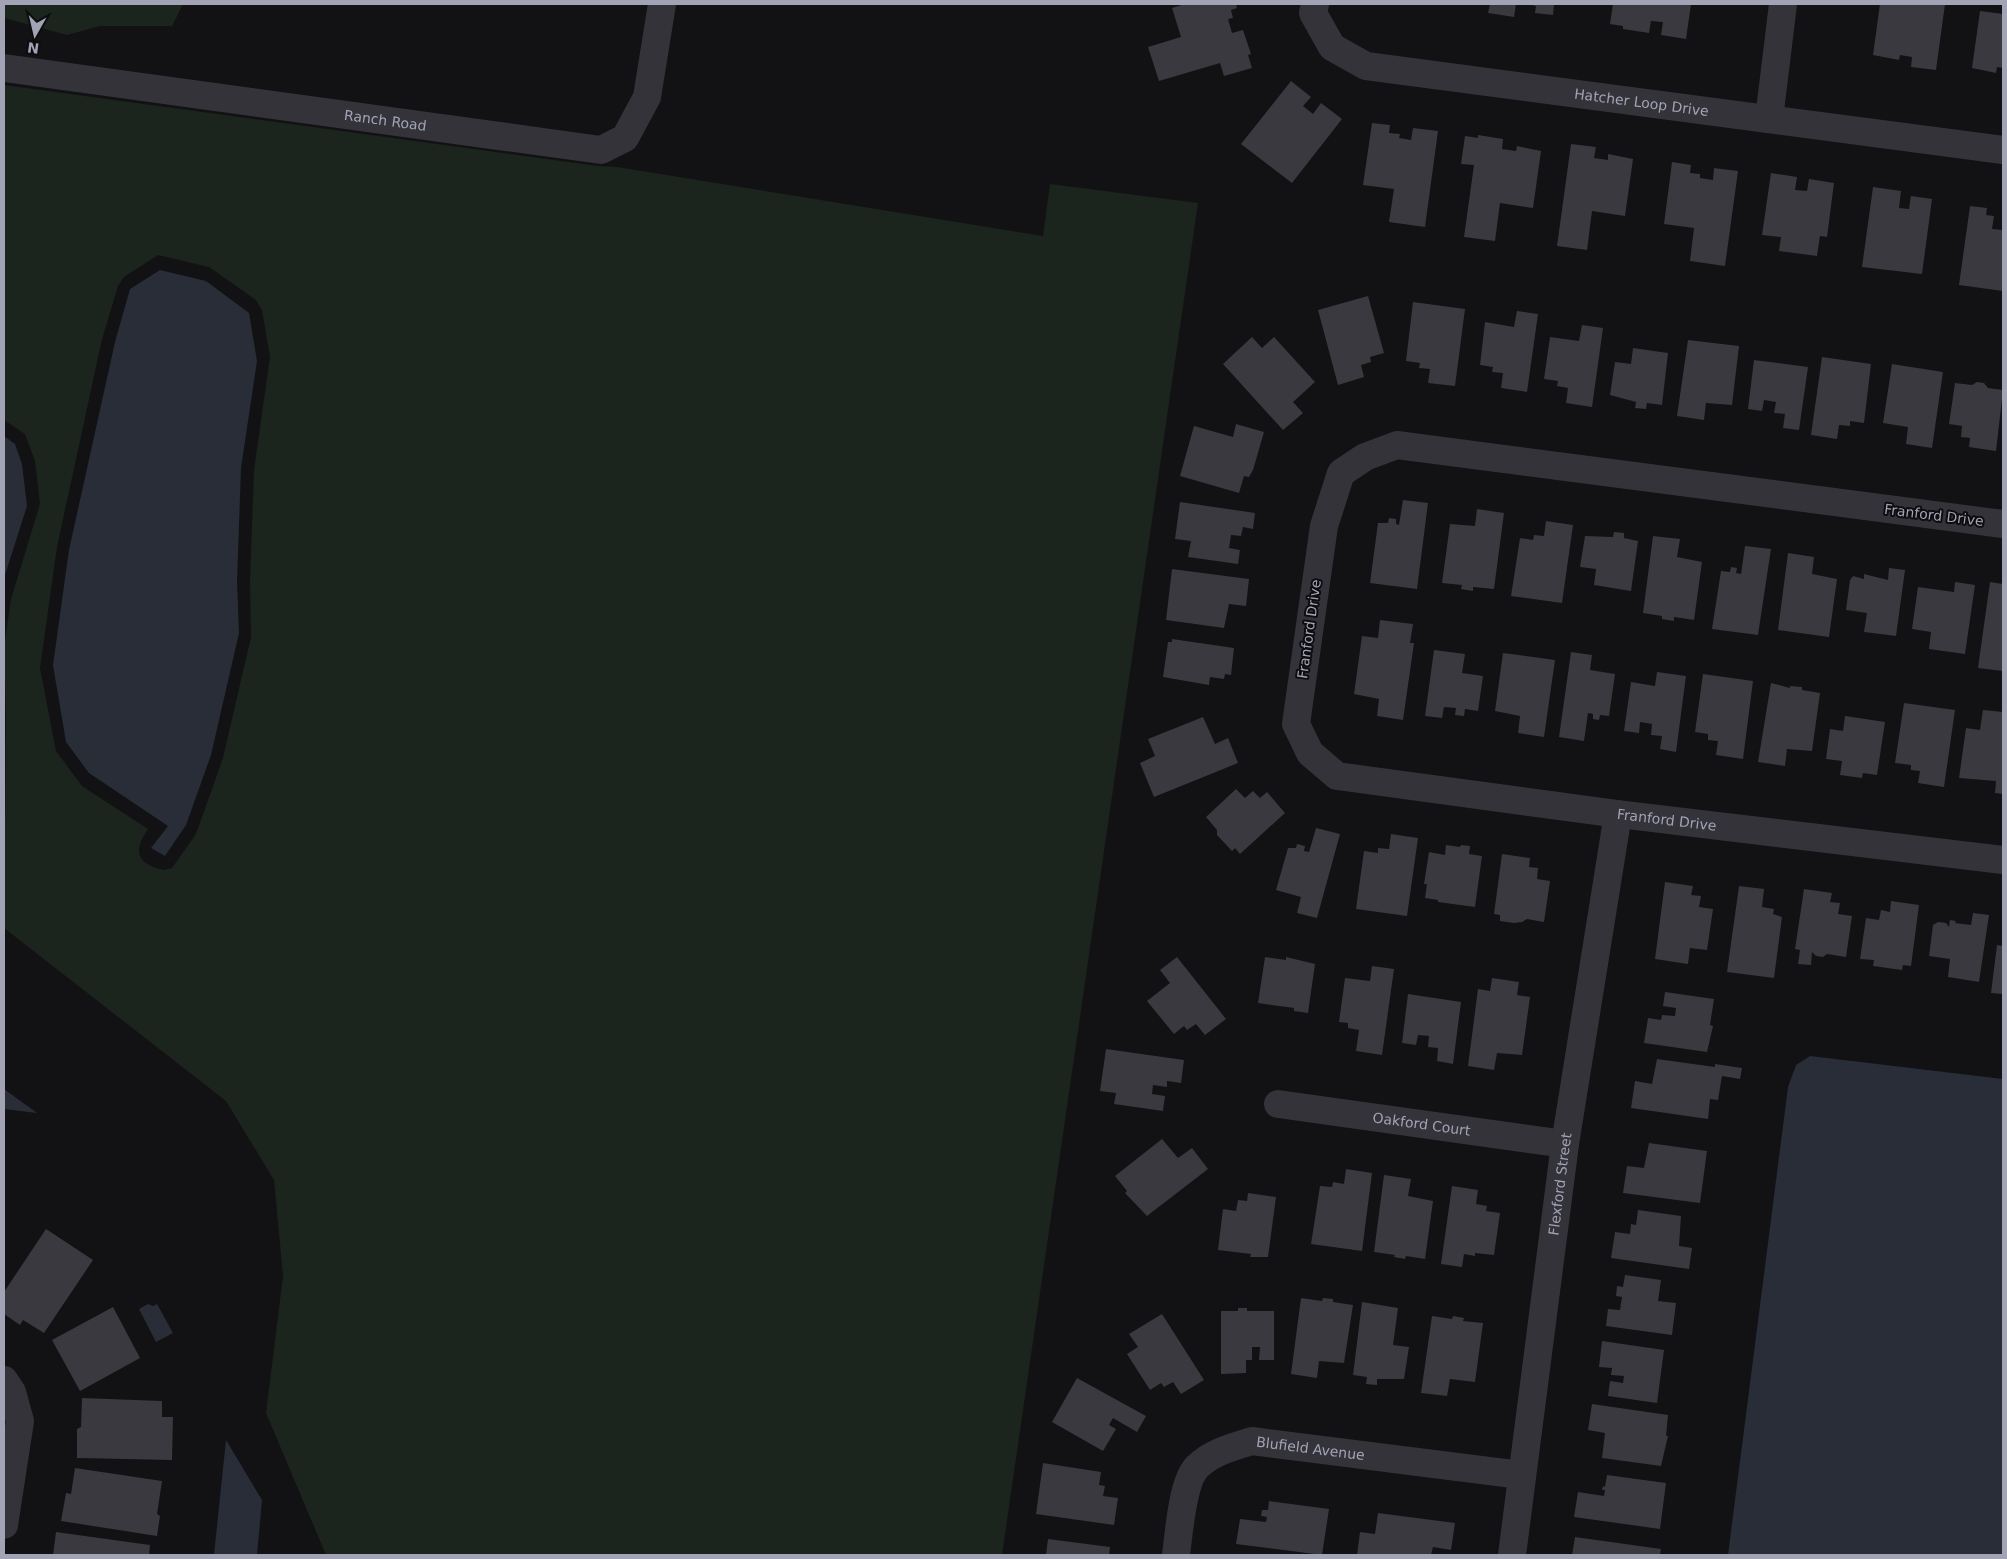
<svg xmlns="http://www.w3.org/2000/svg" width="2007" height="1559" viewBox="0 0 2007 1559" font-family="'DejaVu Sans',sans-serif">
<rect width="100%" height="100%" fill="#121214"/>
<path fill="#1c241e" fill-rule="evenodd" d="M 4,4 L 183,4 L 172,26 L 100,26 L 67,35 L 4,18 Z
M 4,85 L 598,166 L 617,167 L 1043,236 L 1050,184 L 1198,203 L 1002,1555 L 326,1555 L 266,1413 L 283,1276 L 274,1180 L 226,1101 L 4,928 L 6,717 L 4,647 L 11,599 L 40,504 L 35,461 L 25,434 L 4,420 ZM 158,255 L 209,267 L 256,300 L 262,310 L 270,357 L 254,470 L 250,581 L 251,637 L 223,758 L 196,834 L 172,868 L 164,870 C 136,864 133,851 148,829 L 82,786 L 56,751 L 40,668 L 57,547 L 102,339 L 118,286 L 124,277 Z"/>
<path fill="#282d38" d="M 160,270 L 206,281 L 249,313 L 257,361 L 241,468 L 237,581 L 239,633 L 211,755 L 186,825 L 165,856 L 151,848 L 168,826 L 89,773 L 66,742 L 53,665 L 69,550 L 115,342 L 130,289 Z
M 4,436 L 15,444 L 22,464 L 27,506 L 4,578 Z
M 1810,1056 L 2003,1079 L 2003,1555 L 1728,1555 L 1788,1087 L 1796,1065 Z
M 4,1089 L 37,1113 L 4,1109 Z
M 148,1304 L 153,1306 L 157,1304 L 173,1333 L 156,1342 L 139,1309 Z
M 226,1440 L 262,1500 L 257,1555 L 214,1555 Z"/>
<path fill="#39393f" d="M 1185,4 L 1236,4 L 1237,8 L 1231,10 L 1233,18 L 1228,19 L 1232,33 L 1243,30 L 1251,54 L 1248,55 L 1252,68 L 1224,76 L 1220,63 L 1159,81 L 1148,47 L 1181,37 L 1172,8 Z
M 1490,4 L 1516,4 L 1514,17 L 1488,13 Z
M 1529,4 L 1554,4 L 1553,15 L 1535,13 L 1536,6 Z
M 1613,4 L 1691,4 L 1686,39 L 1661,35 L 1663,22 L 1651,21 L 1649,33 L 1623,29 L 1623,26 L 1610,24 Z
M 1880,4 L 1945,4 L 1936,70 L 1911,67 L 1912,57 L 1900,55 L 1899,60 L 1873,55 Z
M 1980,11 L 2003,14 L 2003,68 L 1997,67 L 1996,73 L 1972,68 Z
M 1291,81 L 1311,97 L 1303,106 L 1313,114 L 1321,103 L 1342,119 L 1292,183 L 1241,144 Z
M 1372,123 L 1390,125 L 1389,133 L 1400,134 L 1399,138 L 1411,140 L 1413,128 L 1438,131 L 1425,227 L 1389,222 L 1394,189 L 1363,185 Z
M 1478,135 L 1503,139 L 1502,149 L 1516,151 L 1517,146 L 1541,151 L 1533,208 L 1500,203 L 1495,241 L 1464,237 L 1474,165 L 1461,164 L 1465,136 L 1478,138 Z
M 1571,144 L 1596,147 L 1594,158 L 1608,160 L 1608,154 L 1633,159 L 1625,216 L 1592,211 L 1587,250 L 1557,246 Z
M 1672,162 L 1691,165 L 1690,173 L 1700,174 L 1700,178 L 1713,180 L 1714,168 L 1738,171 L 1725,266 L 1690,261 L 1694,228 L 1664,224 Z
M 1771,173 L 1797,177 L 1795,190 L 1807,191 L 1809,179 L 1834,183 L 1827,237 L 1820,236 L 1817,256 L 1779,251 L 1781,237 L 1762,235 Z
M 1873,187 L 1901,191 L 1899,208 L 1909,209 L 1911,196 L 1932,199 L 1922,274 L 1862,267 Z
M 1970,206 L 1987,208 L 1986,215 L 1994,216 L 1992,229 L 2003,230 L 2003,291 L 1959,285 Z
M 1368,296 L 1384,353 L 1370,357 L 1371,362 L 1361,365 L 1364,377 L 1338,385 L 1318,310 Z
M 1413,302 L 1465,309 L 1455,386 L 1428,383 L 1430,369 L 1419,368 L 1420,363 L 1406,361 Z
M 1517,311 L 1538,314 L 1527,392 L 1501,388 L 1503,373 L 1492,372 L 1493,367 L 1480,365 L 1485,322 L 1514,327 Z
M 1582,325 L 1603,328 L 1592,407 L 1566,403 L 1568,388 L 1557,386 L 1558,381 L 1544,379 L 1550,337 L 1579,341 Z
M 1252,337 L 1262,348 L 1274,337 L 1315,382 L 1293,402 L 1303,413 L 1283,430 L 1223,364 Z
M 1688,340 L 1739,346 L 1732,405 L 1706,403 L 1704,420 L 1677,416 Z
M 1633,348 L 1668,353 L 1662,405 L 1647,403 L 1646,409 L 1635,408 L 1636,402 L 1610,395 L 1615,362 L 1631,364 Z
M 1822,357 L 1871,364 L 1864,423 L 1850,421 L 1850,426 L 1839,425 L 1837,439 L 1811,435 Z
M 1754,360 L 1808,367 L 1799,430 L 1783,428 L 1785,414 L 1774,413 L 1776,402 L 1764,400 L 1762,411 L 1748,409 Z
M 1892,364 L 1943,372 L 1932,448 L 1906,444 L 1908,427 L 1883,423 Z
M 1977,382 L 1984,383 L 1988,388 L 2003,390 L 1996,451 L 1969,447 L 1970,438 L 1961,437 L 1962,426 L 1949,424 L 1955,383 L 1972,385 Z
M 1236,424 L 1264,432 L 1253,470 L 1249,477 L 1244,476 L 1239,493 L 1180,476 L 1194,426 L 1233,437 Z
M 1403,500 L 1428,503 L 1417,589 L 1370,583 L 1378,523 L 1388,523 L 1389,518 L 1396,519 L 1396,524 L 1399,525 Z
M 1180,502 L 1255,513 L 1253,529 L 1243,527 L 1241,536 L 1231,535 L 1229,548 L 1240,550 L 1238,564 L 1188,557 L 1191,541 L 1175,539 Z
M 1477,509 L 1504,513 L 1494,589 L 1473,587 L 1473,591 L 1461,589 L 1462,585 L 1442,583 L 1450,524 L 1475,526 Z
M 1546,521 L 1573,525 L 1562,603 L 1511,596 L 1520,538 L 1533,540 L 1534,535 L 1544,536 Z
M 1614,532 L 1624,533 L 1624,538 L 1638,541 L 1631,591 L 1594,585 L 1596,569 L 1580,567 L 1585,536 L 1613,537 Z
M 1653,536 L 1680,539 L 1677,557 L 1702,562 L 1694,620 L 1674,617 L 1674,621 L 1662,619 L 1662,616 L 1643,613 Z
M 1745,546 L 1771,549 L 1758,635 L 1712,629 L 1721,571 L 1730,572 L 1731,567 L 1737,568 L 1736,573 L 1741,574 Z
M 1788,553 L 1814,557 L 1812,574 L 1837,579 L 1829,637 L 1778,630 Z
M 1889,568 L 1905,570 L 1896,636 L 1864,632 L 1867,613 L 1846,610 L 1850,580 L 1853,576 L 1864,579 L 1864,574 L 1888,580 Z
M 1172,569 L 1249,579 L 1246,606 L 1229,604 L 1224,628 L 1166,620 Z
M 1955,582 L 1975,585 L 1965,654 L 1929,649 L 1931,632 L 1912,629 L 1918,587 L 1954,592 Z
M 1990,582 L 2003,584 L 2003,671 L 1978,668 Z
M 1380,620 L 1413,624 L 1410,643 L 1414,643 L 1403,720 L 1377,716 L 1379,699 L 1354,694 L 1362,636 L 1378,638 Z
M 1172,639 L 1234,648 L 1231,675 L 1225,674 L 1224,679 L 1210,677 L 1209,685 L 1163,677 L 1168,642 L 1172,642 Z
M 1434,650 L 1465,654 L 1462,673 L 1483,676 L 1478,711 L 1465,709 L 1464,716 L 1455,715 L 1456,708 L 1444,707 L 1442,718 L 1425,716 Z
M 1571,652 L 1592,655 L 1590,670 L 1615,674 L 1609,716 L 1600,715 L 1599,720 L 1593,719 L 1593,714 L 1588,713 L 1584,741 L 1559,737 Z
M 1503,653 L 1555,660 L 1544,737 L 1518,733 L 1520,716 L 1495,711 Z
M 1657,672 L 1686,676 L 1676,752 L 1660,749 L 1662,736 L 1651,735 L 1652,724 L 1640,722 L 1639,733 L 1624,731 L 1631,682 L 1655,686 Z
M 1703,674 L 1753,681 L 1743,759 L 1716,755 L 1718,741 L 1708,740 L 1708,734 L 1695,732 Z
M 1771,683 L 1790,688 L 1790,686 L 1802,687 L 1802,690 L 1820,693 L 1812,751 L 1787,749 L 1785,766 L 1758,762 Z
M 1904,703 L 1955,710 L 1944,787 L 1918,783 L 1920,771 L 1911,770 L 1911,765 L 1895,763 Z
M 1983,710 L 2003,712 L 2003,794 L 1995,793 L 1996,781 L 1959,778 L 1966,728 L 1980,730 Z
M 1845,716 L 1885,722 L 1877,775 L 1863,773 L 1862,778 L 1840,775 L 1842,761 L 1826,759 L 1830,729 L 1843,731 Z
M 1203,717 L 1215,744 L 1228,738 L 1238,763 L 1154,797 L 1140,763 L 1155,756 L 1148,739 Z
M 1236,789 L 1245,798 L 1253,791 L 1260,798 L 1267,792 L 1285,813 L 1240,854 L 1235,848 L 1232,851 L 1217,835 L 1217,830 L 1206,817 Z
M 1316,828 L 1340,834 L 1317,918 L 1297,913 L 1301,897 L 1276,890 L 1288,848 L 1296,848 L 1297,844 L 1305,846 L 1304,851 L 1309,852 Z
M 1391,834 L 1418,838 L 1407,916 L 1356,909 L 1364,851 L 1378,853 L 1378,848 L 1389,849 Z
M 1446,845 L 1460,847 L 1461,845 L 1470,846 L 1469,854 L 1482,856 L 1475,907 L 1438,902 L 1438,900 L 1425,898 L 1427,884 L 1424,884 L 1429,852 L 1445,855 Z
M 1502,854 L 1530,858 L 1529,867 L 1538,868 L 1537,879 L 1550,881 L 1544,922 L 1527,919 L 1522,922 L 1514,923 L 1500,921 L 1500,915 L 1494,914 Z
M 1665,882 L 1693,886 L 1691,895 L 1701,896 L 1699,907 L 1713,909 L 1707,950 L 1690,948 L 1688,964 L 1655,959 Z
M 1739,886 L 1764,889 L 1762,907 L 1774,909 L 1773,914 L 1782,917 L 1774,978 L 1727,972 Z
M 1804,889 L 1832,893 L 1830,902 L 1840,903 L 1838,914 L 1852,916 L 1846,957 L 1827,954 L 1823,957 L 1816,956 L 1812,952 L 1811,965 L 1798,964 L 1800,950 L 1795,949 Z
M 1891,901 L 1919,905 L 1911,966 L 1903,965 L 1902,970 L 1873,966 L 1874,960 L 1860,959 L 1866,918 L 1879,920 L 1881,910 L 1890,912 Z
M 1973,913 L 1989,915 L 1979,982 L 1948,977 L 1950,959 L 1929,956 L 1933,925 L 1938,922 L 1946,923 L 1949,927 L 1950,920 L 1956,921 L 1955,923 L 1971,925 Z
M 1997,945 L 2003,946 L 2003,994 L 1991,993 Z
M 1177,957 L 1226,1019 L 1205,1035 L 1196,1024 L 1187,1030 L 1184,1026 L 1174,1034 L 1147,1001 L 1170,983 L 1160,970 Z
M 1265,957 L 1286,960 L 1286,957 L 1315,964 L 1308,1013 L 1294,1011 L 1294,1008 L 1258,1003 Z
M 1372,966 L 1394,969 L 1382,1055 L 1356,1051 L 1359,1030 L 1348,1028 L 1348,1023 L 1339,1022 L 1345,978 L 1370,981 Z
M 1492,978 L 1519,982 L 1517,995 L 1530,997 L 1522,1055 L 1497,1053 L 1494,1070 L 1468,1066 L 1478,989 L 1490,991 Z
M 1665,992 L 1714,999 L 1710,1025 L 1713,1026 L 1707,1052 L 1644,1043 L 1648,1018 L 1661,1020 L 1662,1015 L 1675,1016 L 1676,1008 L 1663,1006 Z
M 1408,994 L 1461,1002 L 1453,1064 L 1437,1061 L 1438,1048 L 1428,1047 L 1429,1036 L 1418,1035 L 1416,1045 L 1402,1043 Z
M 1106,1049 L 1184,1060 L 1181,1083 L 1167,1081 L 1167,1087 L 1153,1085 L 1152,1094 L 1165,1096 L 1163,1111 L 1114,1104 L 1116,1093 L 1100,1091 Z
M 1657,1059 L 1715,1067 L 1715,1064 L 1742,1068 L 1740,1079 L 1722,1076 L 1718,1100 L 1710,1099 L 1708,1119 L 1631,1108 L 1635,1081 L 1652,1084 Z
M 1162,1139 L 1178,1158 L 1192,1148 L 1208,1169 L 1147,1216 L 1125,1193 L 1127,1191 L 1115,1176 Z
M 1649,1143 L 1707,1151 L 1700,1203 L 1623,1193 L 1627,1166 L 1644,1168 Z
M 1346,1169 L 1372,1173 L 1362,1251 L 1311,1244 L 1320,1186 L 1332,1187 L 1333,1182 L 1344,1184 Z
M 1384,1175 L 1411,1179 L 1408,1196 L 1433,1201 L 1425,1259 L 1406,1256 L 1405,1259 L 1394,1257 L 1395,1255 L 1374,1252 Z
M 1452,1186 L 1478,1190 L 1476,1204 L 1487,1206 L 1486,1211 L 1500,1213 L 1494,1255 L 1475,1253 L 1475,1256 L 1464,1254 L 1462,1267 L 1441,1264 Z
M 1248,1193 L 1276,1197 L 1268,1257 L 1250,1257 L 1251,1254 L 1218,1250 L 1223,1209 L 1236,1211 L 1238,1200 L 1247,1201 Z
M 1638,1210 L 1681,1216 L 1679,1246 L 1692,1248 L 1689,1269 L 1611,1258 L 1615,1232 L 1630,1234 L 1631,1224 L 1636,1225 Z
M 46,1229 L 93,1260 L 44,1333 L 23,1320 L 20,1325 L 4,1314 L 4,1292 Z
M 1625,1275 L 1661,1280 L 1658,1301 L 1676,1303 L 1672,1335 L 1606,1326 L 1608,1309 L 1620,1310 L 1622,1297 L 1616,1296 L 1617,1286 L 1623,1287 Z
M 1301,1298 L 1322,1301 L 1323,1298 L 1333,1299 L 1333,1302 L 1353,1305 L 1344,1363 L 1319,1361 L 1317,1378 L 1291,1374 Z
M 1362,1302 L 1398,1308 L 1393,1345 L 1409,1347 L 1404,1379 L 1377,1379 L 1377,1385 L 1366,1384 L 1367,1377 L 1353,1375 Z
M 113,1307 L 140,1358 L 80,1391 L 52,1340 Z
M 1238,1308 L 1247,1308 L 1247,1311 L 1274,1311 L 1274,1360 L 1259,1360 L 1260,1347 L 1252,1347 L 1252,1360 L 1246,1360 L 1246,1373 L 1221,1374 L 1221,1311 L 1238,1311 Z
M 1162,1314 L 1204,1380 L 1181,1394 L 1173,1382 L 1164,1387 L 1161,1383 L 1150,1390 L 1127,1354 L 1138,1347 L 1129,1334 Z
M 1432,1316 L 1452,1319 L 1453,1316 L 1464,1318 L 1463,1321 L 1483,1323 L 1475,1382 L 1450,1379 L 1447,1396 L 1421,1393 Z
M 1602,1341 L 1664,1350 L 1657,1403 L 1608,1396 L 1610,1381 L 1623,1383 L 1624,1376 L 1611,1375 L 1612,1368 L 1599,1367 Z
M 1077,1378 L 1146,1416 L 1137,1432 L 1113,1418 L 1109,1425 L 1116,1429 L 1103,1451 L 1052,1422 Z
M 82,1398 L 162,1401 L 162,1417 L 173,1417 L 172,1460 L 77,1458 L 77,1429 L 81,1427 Z
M 1592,1404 L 1668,1415 L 1666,1436 L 1668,1436 L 1661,1466 L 1602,1458 L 1605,1433 L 1588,1430 Z
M 1043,1463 L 1101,1472 L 1099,1485 L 1105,1486 L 1103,1496 L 1118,1498 L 1114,1525 L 1036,1514 Z
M 75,1468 L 162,1481 L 157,1514 L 160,1516 L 157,1536 L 61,1521 L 66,1493 L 71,1494 Z
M 1607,1475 L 1666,1483 L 1660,1529 L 1574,1517 L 1578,1492 L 1604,1496 L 1605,1490 L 1602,1490 L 1603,1486 L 1605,1487 Z
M 1269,1501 L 1329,1509 L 1322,1555 L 1236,1544 L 1240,1519 L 1266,1522 L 1267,1517 L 1261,1516 L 1262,1510 L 1268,1510 Z
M 1378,1513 L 1455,1523 L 1451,1550 L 1433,1547 L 1431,1555 L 1357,1555 L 1360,1532 L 1375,1534 Z
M 56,1532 L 150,1545 L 149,1555 L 53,1555 Z
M 1575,1537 L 1661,1549 L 1660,1555 L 1572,1555 Z
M 1048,1539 L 1110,1547 L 1109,1555 L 1046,1555 Z"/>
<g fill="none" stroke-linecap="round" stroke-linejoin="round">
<g stroke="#333339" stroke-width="28">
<path id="s1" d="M 1315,4 L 1313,13 L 1332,47 L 1366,66 L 2003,150"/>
<path id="s2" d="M 4,68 L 601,150 L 625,138 L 647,97 L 662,4"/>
<path d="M 1769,119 L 1783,4"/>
<path id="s3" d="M 2003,524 L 1397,445 L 1365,457 L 1341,473 L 1324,526 L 1296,724 L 1310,753 L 1337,776 L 1618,814 L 2003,860"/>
<path id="s4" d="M 1278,1104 L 1565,1144"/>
<path d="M 4,1380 L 12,1392 L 20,1421 L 4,1525"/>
<path id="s5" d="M 1176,1555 C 1179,1534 1182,1482 1197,1467 C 1212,1452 1233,1447 1252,1441 L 1521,1475"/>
<path id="s6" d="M 1512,1555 L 1565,1144 L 1618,814"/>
</g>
</g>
<g text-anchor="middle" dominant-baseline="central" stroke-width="4" stroke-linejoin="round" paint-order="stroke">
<g font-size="14" fill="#a2a4b5" stroke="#0d0d0f">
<text stroke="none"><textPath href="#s1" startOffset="365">Hatcher Loop Drive</textPath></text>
<text stroke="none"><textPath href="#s2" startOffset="385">Ranch Road</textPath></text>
<text transform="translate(1934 515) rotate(7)">Franford Drive</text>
<text transform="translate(1309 629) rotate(-82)">Franford Drive</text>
<text stroke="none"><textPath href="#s3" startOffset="1330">Franford Drive</textPath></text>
<text stroke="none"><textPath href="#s4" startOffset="145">Oakford Court</textPath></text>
<text stroke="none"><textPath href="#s6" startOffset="374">Flexford Street</textPath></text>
<text stroke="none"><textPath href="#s5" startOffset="212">Blufield Avenue</textPath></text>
</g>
</g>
<rect width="2007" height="1559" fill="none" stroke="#a2a4b5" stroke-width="10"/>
<g transform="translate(35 35) rotate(188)" stroke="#0d0d0f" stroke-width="4" paint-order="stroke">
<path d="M0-4L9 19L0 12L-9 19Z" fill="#a2a4b5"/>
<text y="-8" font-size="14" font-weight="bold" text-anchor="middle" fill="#a2a4b5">N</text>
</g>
</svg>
